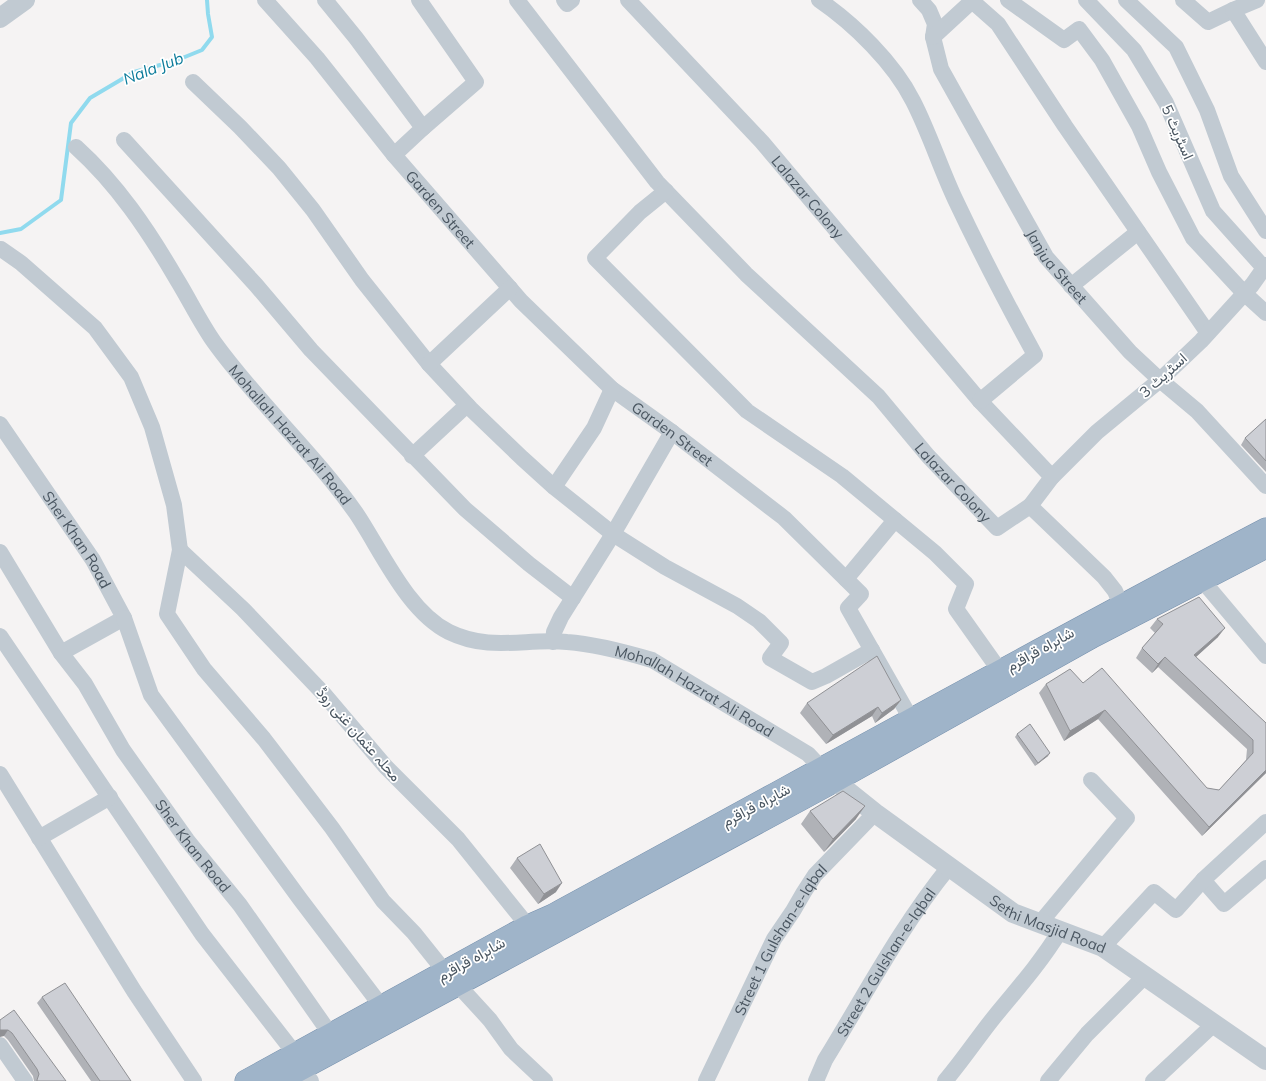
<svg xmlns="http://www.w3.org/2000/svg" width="1266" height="1081" viewBox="0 0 1266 1081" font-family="Mulish,Vazirmatn,sans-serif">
<rect width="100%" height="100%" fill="#f5f3f3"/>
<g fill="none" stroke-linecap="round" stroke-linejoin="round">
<path stroke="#90daee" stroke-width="4" d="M 0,233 L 21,229 L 61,200 L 71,123 L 90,98 L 134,72 L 175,61 L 202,50 L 212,37 L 208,14 L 207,0"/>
<g stroke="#7690ad" stroke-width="23">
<path id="trunk" d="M 246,1081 L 528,926 L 553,915 C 791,786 1027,654 1266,529
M 279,1081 L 835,781 L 1094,636 L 1266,547"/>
</g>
<g stroke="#c1cad2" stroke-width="16">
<path id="s1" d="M 265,0 L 317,58 L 394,155 L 521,301 L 612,389 L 672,432 L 784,518 L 861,594 L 848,608 L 911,719"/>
<path d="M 325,0 L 356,38 L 423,128 L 394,155"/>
<path d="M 419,0 L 476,82 L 423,128"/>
<path id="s2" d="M 517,0 L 657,182 L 746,274 L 878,396 L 928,456 L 997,528 L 1030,506"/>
<path d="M 564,0 L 567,4 L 572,0"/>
<path id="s3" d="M 628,0 L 762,142 L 980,401 L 1052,477 L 1030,506 L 1104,577 L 1115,591 L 1121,605"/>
<path d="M 819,0 C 854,24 894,63 913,101 C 929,132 940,167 955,199 C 980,252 1007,304 1035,355 L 980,401"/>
<path id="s4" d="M 920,0 L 929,10 L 935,24 L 933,37 L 941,69 L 1046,257 L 1130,352 L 1160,380 L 1197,411 L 1266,486"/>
<path d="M 1008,0 L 1064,40 L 1079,29 L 1102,60 L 1139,126 L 1159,172 L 1193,238 L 1244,293 L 1266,313"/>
<path d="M 1086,0 L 1134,50 L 1166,103 L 1213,211 L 1264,268"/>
<path d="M 1126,0 L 1176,47 L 1207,110 L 1231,176 L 1266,231"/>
<path d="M 1183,0 L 1208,22 L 1233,10"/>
<path d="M 1257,0 L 1233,10 L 1266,62"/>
<path d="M 933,37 L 972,1 L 998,24 L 1065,126 L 1208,333"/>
<path d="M 193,82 L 240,127 L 279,168 L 313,210 L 362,280 L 429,364 L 471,409 L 522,458 L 554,487 L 613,534 L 665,567 L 737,606 L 759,621 L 781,643 L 770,658 L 812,682 L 826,676 L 872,650"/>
<path d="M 124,140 L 256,285 L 311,350 L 465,509 L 529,564 L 573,598"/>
<path id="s5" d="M 76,147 C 117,184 148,230 176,278 C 189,299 200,322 214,342 C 257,402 313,452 356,513 C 381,550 407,611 449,632 C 490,652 526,638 567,642 C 596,644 625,652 652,660 L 808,754 L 822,769"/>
<path d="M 666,191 L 640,212 L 595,258 L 747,411 L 842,476 L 935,553 L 966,584 L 956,609 L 1000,671"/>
<path d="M 1,249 L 21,263 L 95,328 L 131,377 L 152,427 L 174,505 L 180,550 L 167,614 L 204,669 L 264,739 L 332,828 L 383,901 L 414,933 L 446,973"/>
<path d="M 1071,286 L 1138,232"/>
<path d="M 429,364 L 510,288"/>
<path id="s6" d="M 0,424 L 93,560 L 124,618 L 61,653"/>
<path d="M 412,456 L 467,405"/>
<path d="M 1052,477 L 1097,432 L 1160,380 L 1201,341 L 1252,285 L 1266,265"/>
<path d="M 554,487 L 594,428 L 612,389"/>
<path d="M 180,550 L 243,609 L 323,693 L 385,766 L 458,839 L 528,926"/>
<path id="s7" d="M 0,552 L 61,653 L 85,684 L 123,750 L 187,840 L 240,905 L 331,1035"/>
<path d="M 846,579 L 895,520"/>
<path d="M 1202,580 L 1266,656"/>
<path d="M 124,618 L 151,695 L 300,899 L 382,1007"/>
<path d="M 0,636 L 202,934 L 296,1055"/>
<path d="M 553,642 L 554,632 L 561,617 L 613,534 L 672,432"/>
<path d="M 0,774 L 134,991 L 194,1081"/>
<path d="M 39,838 L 110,797"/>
<path d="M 1203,880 L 1224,904 L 1266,868"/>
<path d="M 1040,923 L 1127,818 L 1091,780"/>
<path d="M 1103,947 L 1154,892 L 1176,910 L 1203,880 L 1266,822"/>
<path d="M 457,984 L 490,1020 L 511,1049 L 545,1081"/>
<path d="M 0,1045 L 25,1081"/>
<path d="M 302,1069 L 311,1081"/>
<path id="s8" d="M 706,1081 L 774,939 L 793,911 L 804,892 L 815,875 L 875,813"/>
<path id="s9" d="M 816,1081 L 825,1060 C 865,995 901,926 949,867"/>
<path d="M 945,1081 C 963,1060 978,1037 995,1016 C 1018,988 1041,962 1060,931"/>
<path d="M 1048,1081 L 1087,1034 L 1145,976"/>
<path d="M 1153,1081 L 1214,1024"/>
</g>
<g stroke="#c1cad2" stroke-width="20">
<path d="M 0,18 L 25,0"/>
<path id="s10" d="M 835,781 L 875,813 L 1013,913 L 1103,947 L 1266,1060"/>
</g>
<use href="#trunk" stroke="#9fb4c9" stroke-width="22"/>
</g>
<path fill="#b0b2b7" d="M 1266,419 L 1266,472 L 1241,445 L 1245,438 Z
M 1157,619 L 1218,637 L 1196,657 L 1266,723 L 1266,773 L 1202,836 L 1098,719 L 1064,741 L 1039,693 L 1046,684 L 1083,683 L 1207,788 L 1219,790 L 1246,760 L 1247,749 L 1158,667 L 1152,673 L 1136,658 L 1142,648 L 1155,633 L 1150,628 Z
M 901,700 L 894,709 L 875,723 L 872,716 L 826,744 L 800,713 L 807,703 Z
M 1017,734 L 1048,756 L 1035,766 L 1015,737 Z
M 810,811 L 856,819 L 824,852 L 801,824 Z
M 517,858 L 556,892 L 538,904 L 510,868 Z
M 42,997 L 131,1081 L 91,1081 L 37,1003 Z
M 0,1020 L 66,1081 L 34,1081 L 33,1076 L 8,1040 L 4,1036 Z"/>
<path fill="#909195" d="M 1225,628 L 1218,637 L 1187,665 L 1194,655 Z
M 1165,657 L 1158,667 L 1152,673 L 1158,664 Z
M 901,700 L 894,709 L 875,723 L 882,713 Z
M 878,707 L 872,716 L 826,744 L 833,735 Z
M 1105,710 L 1098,719 L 1064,741 L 1070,731 Z
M 1050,753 L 1048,756 L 1035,766 L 1038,763 Z
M 1266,770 L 1266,773 L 1202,836 L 1209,827 Z
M 865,806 L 856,819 L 824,852 L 833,839 Z
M 562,883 L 556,892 L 538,904 L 544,894 Z
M 0,1030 L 8,1030 L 4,1036 L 0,1037 Z"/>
<path fill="#cdcfd5" stroke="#909195" d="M 1266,419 L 1266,461 L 1245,438 Z
M 1199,597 L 1225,628 L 1194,655 L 1266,723 L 1266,770 L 1209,827 L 1105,710 L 1070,731 L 1046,684 L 1070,669 L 1083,683 L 1102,668 L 1207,788 L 1219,790 L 1253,753 L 1253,740 L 1165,657 L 1158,664 L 1142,648 L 1163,624 L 1157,619 Z
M 877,656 L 901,700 L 882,713 L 878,707 L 833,735 L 807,703 Z
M 1030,724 L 1050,753 L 1038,763 L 1017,734 Z
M 843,791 L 865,806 L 833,839 L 810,811 Z
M 540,844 L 562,883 L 544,894 L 517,858 Z
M 65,983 L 131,1081 L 100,1081 L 42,997 Z
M 14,1010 L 66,1081 L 37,1081 L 37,1080 L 39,1074 L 37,1069 L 12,1033 L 8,1030 L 0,1030 L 0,1020 Z"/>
<g text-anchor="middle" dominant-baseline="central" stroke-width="3.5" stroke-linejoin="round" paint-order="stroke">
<g font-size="15" fill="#4a5661" stroke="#fff">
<text transform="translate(1178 132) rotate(66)">اسٹریٹ 5</text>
<text stroke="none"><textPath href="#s3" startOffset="267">Lalazar Colony</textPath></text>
<text stroke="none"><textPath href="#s1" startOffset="273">Garden Street</textPath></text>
<text stroke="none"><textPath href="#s4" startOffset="304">Janjua Street</textPath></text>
<text transform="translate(1163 375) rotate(-42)">اسٹریٹ 3</text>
<text stroke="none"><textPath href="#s1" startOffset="597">Garden Street</textPath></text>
<text stroke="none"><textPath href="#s5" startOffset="360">Mohallah Hazrat Ali Road</textPath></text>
<text stroke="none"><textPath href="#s2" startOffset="652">Lalazar Colony</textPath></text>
<text stroke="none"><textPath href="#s6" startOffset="139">Sher Khan Road</textPath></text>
<text transform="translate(1040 649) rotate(-29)">شاہراہ قراقرم</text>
<text stroke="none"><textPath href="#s5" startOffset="873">Mohallah Hazrat Ali Road</textPath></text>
<text transform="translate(359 734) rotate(49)">محلہ عثمان غنی روڈ</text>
<text transform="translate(756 805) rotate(-28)">شاہراہ قراقرم</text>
<text stroke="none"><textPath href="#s7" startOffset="352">Sher Khan Road</textPath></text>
<text stroke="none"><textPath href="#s10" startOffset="258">Sethi Masjid Road</textPath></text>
<text stroke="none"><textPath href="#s8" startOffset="160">Street 1 Gulshan-e-Iqbal</textPath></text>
<text transform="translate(471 959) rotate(-29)">شاہراہ قراقرم</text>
<text stroke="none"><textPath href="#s9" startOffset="138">Street 2 Gulshan-e-Iqbal</textPath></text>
</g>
<g font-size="16" font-style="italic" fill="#0c7c9b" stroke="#fff">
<text transform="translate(153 68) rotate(-21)">Nala Jub</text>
</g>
</g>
</svg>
